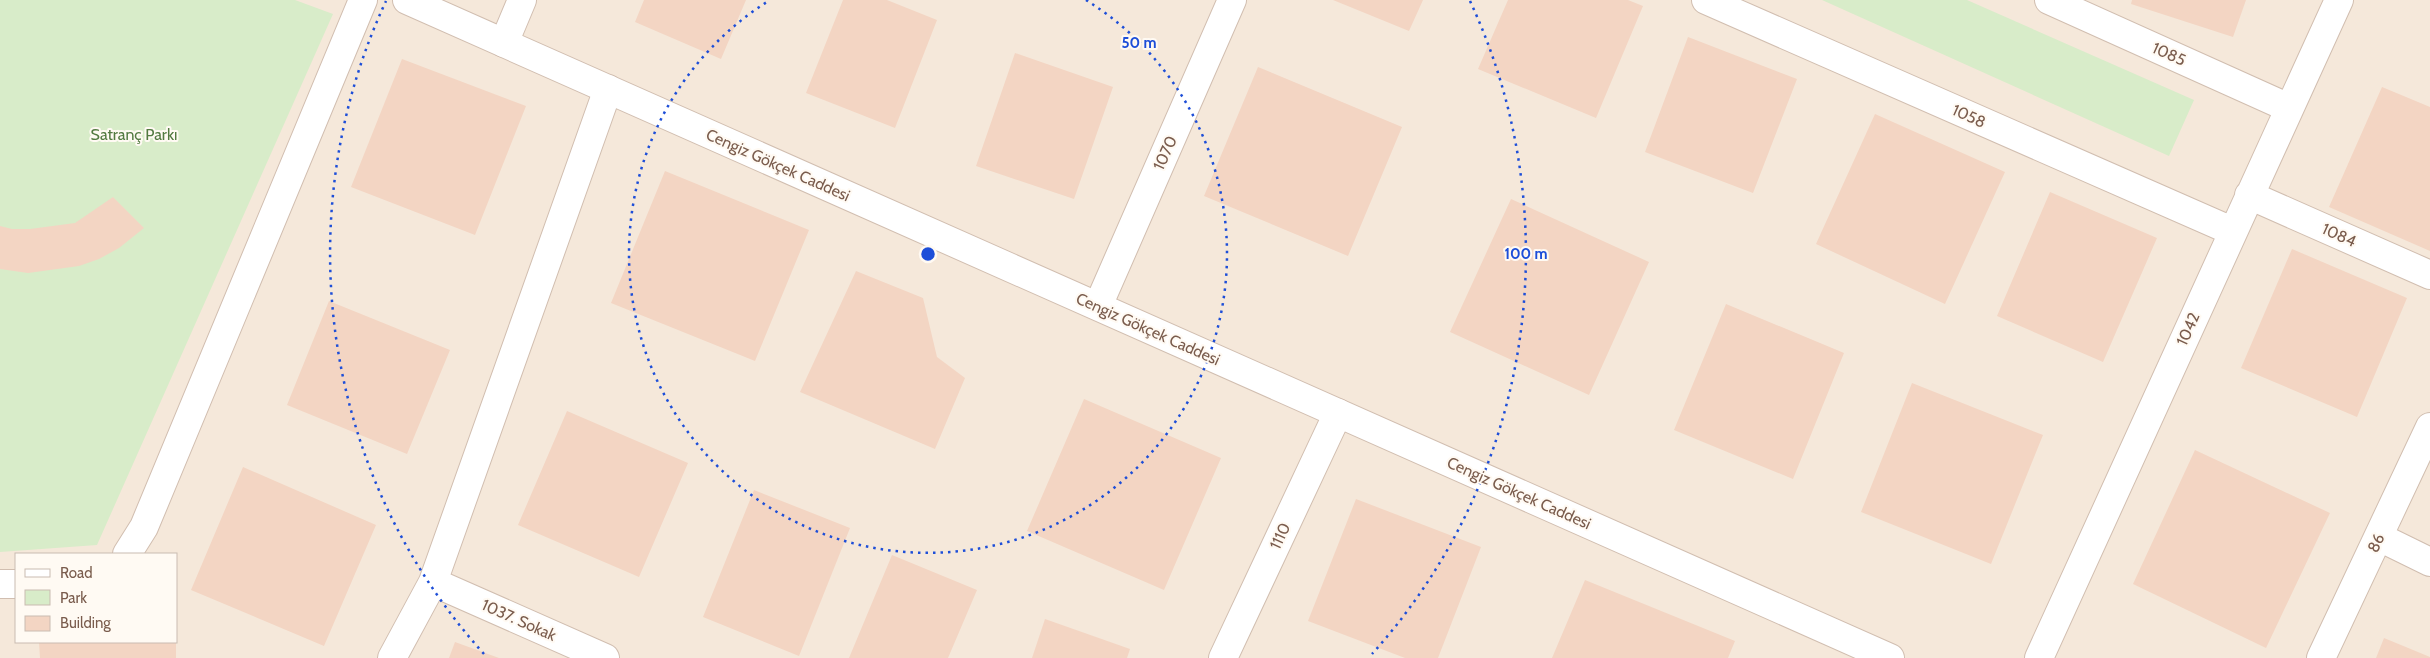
<svg xmlns="http://www.w3.org/2000/svg" width="2430" height="658" viewBox="0 0 2430 658" font-family="Cabin,sans-serif">
<rect width="100%" height="100%" fill="#fdf6ec"/>
<path fill="#f5e8da" fill-rule="evenodd" d="M 0,0 L 2430,0 L 2430,658 L 0,658 ZM 16,554 L 176,554 L 176,642 L 16,642 Z"/>
<path fill="#d8ecc9" d="M 0,0 L 295,0 L 333,14 L 97,545 L 0,552 Z
M 1822,0 L 1967,0 L 2194,100 L 2169,156 Z"/>
<path fill="#f3d5c3" d="M 644,0 L 746,0 L 721,59 L 635,22 Z
M 843,0 L 887,0 L 937,20 L 895,128 L 806,93 Z
M 1333,0 L 1423,0 L 1409,31 Z
M 1508,0 L 1628,0 L 1643,6 L 1596,118 L 1478,69 Z
M 2132,0 L 2246,0 L 2233,37 L 2131,4 Z
M 1688,37 L 1797,79 L 1753,193 L 1645,152 Z
M 1015,53 L 1113,87 L 1074,199 L 976,166 Z
M 402,59 L 526,106 L 475,235 L 351,187 Z
M 1258,67 L 1402,127 L 1348,256 L 1204,196 Z
M 2382,87 L 2430,107 L 2430,251 L 2329,207 Z
M 1875,114 L 2005,172 L 1945,304 L 1816,244 Z
M 665,171 L 809,230 L 755,361 L 611,303 Z
M 2050,192 L 2157,238 L 2103,362 L 1997,316 Z
M 113,197 L 144,228 L 119,248 L 99,259 L 79,266 L 28,273 L 0,269 L 0,226 L 12,229 L 30,229 L 75,223 Z
M 1511,199 L 1649,262 L 1589,395 L 1450,332 Z
M 2292,249 L 2407,298 L 2357,417 L 2241,368 Z
M 856,271 L 923,298 L 937,357 L 965,378 L 935,449 L 800,392 Z
M 329,301 L 450,350 L 407,454 L 287,405 Z
M 1726,304 L 1844,353 L 1793,479 L 1674,430 Z
M 1912,383 L 2043,435 L 1991,564 L 1861,512 Z
M 1084,399 L 1221,458 L 1164,590 L 1027,531 Z
M 567,411 L 688,463 L 639,577 L 518,525 Z
M 2195,450 L 2330,513 L 2266,648 L 2133,584 Z
M 243,467 L 376,525 L 324,646 L 191,590 Z
M 754,490 L 850,528 L 799,656 L 703,617 Z
M 1356,499 L 1481,547 L 1438,658 L 1405,658 L 1308,621 Z
M 892,555 L 977,590 L 948,658 L 849,658 Z
M 1585,580 L 1735,641 L 1728,658 L 1552,658 Z
M 1045,619 L 1130,649 L 1127,658 L 1032,658 Z
M 2384,638 L 2430,657 L 2430,658 L 2376,658 Z
M 39,642 L 176,642 L 176,658 L 40,658 Z
M 455,642 L 499,658 L 449,658 Z"/>
<g fill="none" stroke-linecap="round" stroke-linejoin="round">
<g stroke="#d1beb0" stroke-width="30">
<path id="minor" d="M 1706,0 L 2232,231
M 2049,0 L 2289,108
M 504,43 L 522,0
M 2249,195 L 2430,275
M 1098,306 L 1232,0
M 2379,537 L 2430,562
M 127,554 L 144,527 L 363,0
M 433,582 L 605,658
M 0,584 L 16,584
M 392,658 L 433,582 L 608,89
M 1223,658 L 1338,413
M 2039,658 L 2339,0
M 2321,658 L 2430,427"/>
</g>
<g stroke="#d1beb0" stroke-width="30">
<path id="tertiary" d="M 407,0 L 1890,658"/>
</g>
<use href="#minor" stroke="#fff" stroke-width="28"/>
<use href="#tertiary" stroke="#fff" stroke-width="28"/>
</g>
<g fill="none" stroke="#1d4ed8" stroke-width="2.5" stroke-dasharray="2.5 5">
<path d="M1086 0A299 299 0 1 1 770 0"/>
<path d="M484 654A598 598 0 0 1 386 1M1470 1A598 598 0 0 1 1372 654"/>
</g>
<g text-anchor="middle" dominant-baseline="central" stroke-width="4" stroke-linejoin="round" paint-order="stroke">
<g font-size="16" fill="#7a5c4d" stroke="#fffaf3">
<text transform="translate(2169 54) rotate(24)">1085</text>
<text transform="translate(1969 116) rotate(24)">1058</text>
<text transform="translate(1165 153) rotate(-66)">1070</text>
<text transform="translate(778 165) rotate(24)">Cengiz Gökçek Caddesi</text>
<text transform="translate(2339 235) rotate(24)">1084</text>
<text transform="translate(1148 329) rotate(24)">Cengiz Gökçek Caddesi</text>
<text transform="translate(2188 329) rotate(-66)">1042</text>
<text transform="translate(1519 493) rotate(24)">Cengiz Gökçek Caddesi</text>
<text transform="translate(1280 536) rotate(-65)">1110</text>
<text transform="translate(2376 543) rotate(-65)">86</text>
<text transform="translate(519 620) rotate(24)">1037. Sokak</text>
</g>
<g font-size="16" fill="#537a41" stroke="#fffaf3">
<text x="134" y="134">Satranç Parkı</text>
</g>
</g>
<circle cx="928" cy="254" r="8" fill="#1d4ed8" stroke="#fffaf3" stroke-width="2.5"/>
<g font-size="15" text-anchor="middle" font-weight="bold" fill="#1d4ed8" stroke="#fffaf3" stroke-width="4" stroke-linejoin="round" paint-order="stroke">
<text x="1139" y="48">50 m</text>
<text x="1526" y="259">100 m</text>
</g>
<rect x="15" y="553" width="162" height="90" fill="#fffaf3" stroke="#cabbb1"/>
<rect x="25" y="569" width="25" height="8" fill="#ffffff" stroke="#cabbb1"/>
<text x="60" y="578" font-size="15" fill="#7a5c4d">Road</text>
<rect x="25" y="590" width="25" height="15" fill="#d8ecc9" stroke="#cabbb1"/>
<text x="60" y="603" font-size="15" fill="#7a5c4d">Park</text>
<rect x="25" y="616" width="25" height="15" fill="#f3d5c3" stroke="#cabbb1"/>
<text x="60" y="628" font-size="15" fill="#7a5c4d">Building</text>
</svg>
